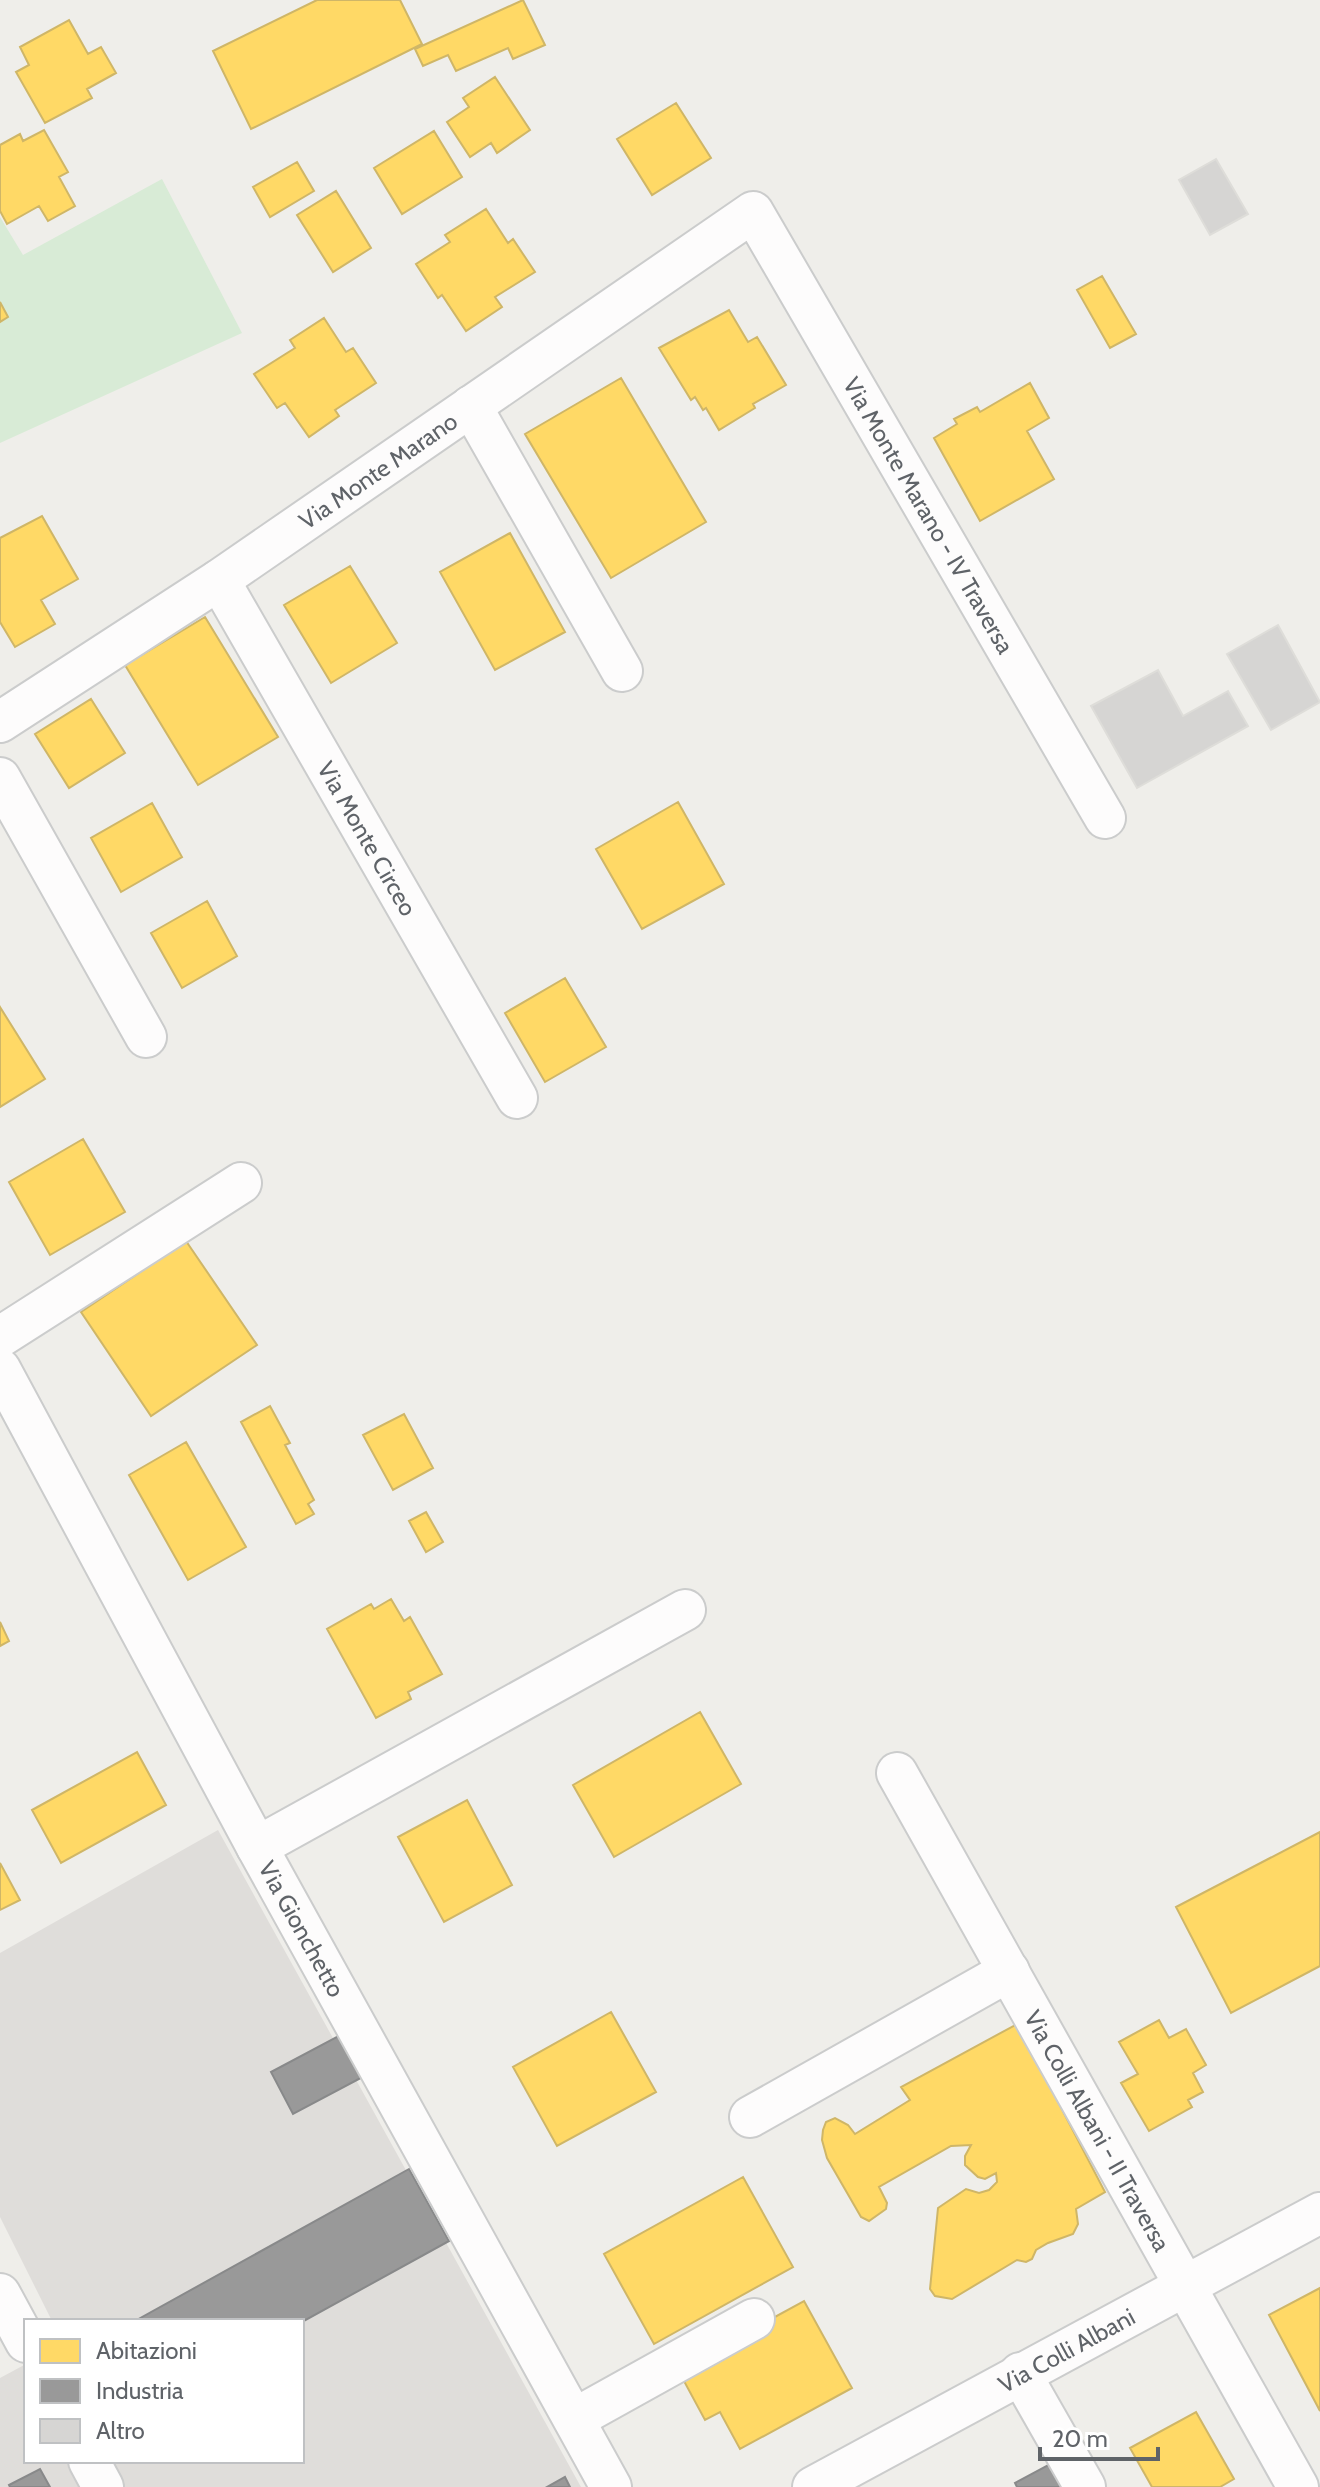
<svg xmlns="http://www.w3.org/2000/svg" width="1320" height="2487" viewBox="0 0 1320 2487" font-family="Cabin,sans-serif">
<rect width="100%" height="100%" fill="#efeeea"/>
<path fill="#dfddda" d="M 218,1830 L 581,2487 L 0,2487 L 0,2378 L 26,2364 L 26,2461 L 302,2461 L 302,2321 L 52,2321 L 0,2217 L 0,1953 Z"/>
<path fill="#d8ebd6" d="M 162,179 L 242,333 L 0,443 L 0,217 L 23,255 Z"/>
<path fill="#ffd966" stroke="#cfb667" stroke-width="2" d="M 317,0 L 400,0 L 422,44 L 251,129 L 213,51 Z
M 523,0 L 545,45 L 513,59 L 508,48 L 456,71 L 448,55 L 423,66 L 415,49 Z
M 69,20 L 88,54 L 101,47 L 116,73 L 87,89 L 92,98 L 45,123 L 16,72 L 29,65 L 20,47 Z
M 495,77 L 530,130 L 497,153 L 491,143 L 470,157 L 447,122 L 469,107 L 463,98 Z
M 676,103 L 711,158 L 652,195 L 617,139 Z
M 44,130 L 68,172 L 59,177 L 75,206 L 48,221 L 39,206 L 7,224 L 0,211 L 0,145 L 20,134 L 23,141 Z
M 434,131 L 462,177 L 402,214 L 374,168 Z
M 297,162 L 314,191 L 270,217 L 253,187 Z
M 336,191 L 371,248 L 333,272 L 297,215 Z
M 486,209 L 508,243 L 513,239 L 535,272 L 495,297 L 502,307 L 466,331 L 442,295 L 438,298 L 416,264 L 450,242 L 445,235 Z
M 1102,276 L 1136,334 L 1110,348 L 1077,290 Z
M 0,302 L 8,317 L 0,322 Z
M 729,310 L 748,342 L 757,337 L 786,385 L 753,404 L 755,408 L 719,430 L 706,408 L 703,410 L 695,397 L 691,400 L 659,348 Z
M 324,318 L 346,352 L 353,348 L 376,383 L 335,410 L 339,416 L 309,437 L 285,403 L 277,408 L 254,374 L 295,348 L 290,340 Z
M 621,378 L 706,522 L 611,578 L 525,434 Z
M 1030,383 L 1049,418 L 1027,431 L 1054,479 L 980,521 L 934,438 L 957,424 L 954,419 L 977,407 L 980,412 Z
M 42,516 L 78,579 L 41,600 L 55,624 L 15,647 L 0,622 L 0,538 Z
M 510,533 L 565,632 L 495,670 L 440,572 Z
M 350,566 L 397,643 L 331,683 L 284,605 Z
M 205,617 L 278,737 L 198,785 L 125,665 Z
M 91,699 L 125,753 L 69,788 L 35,734 Z
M 678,802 L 724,884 L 642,929 L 596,849 Z
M 152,803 L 182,857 L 121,892 L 91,838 Z
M 207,901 L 237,956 L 182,988 L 151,933 Z
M 565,978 L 606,1047 L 545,1082 L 505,1013 Z
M 0,1007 L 45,1079 L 0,1107 Z
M 83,1139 L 125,1212 L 50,1255 L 9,1182 Z
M 186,1241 L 257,1345 L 151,1416 L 81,1312 Z
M 270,1406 L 290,1443 L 285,1445 L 314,1500 L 308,1504 L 314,1514 L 296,1524 L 241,1422 Z
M 404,1414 L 433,1468 L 393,1490 L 363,1435 Z
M 186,1442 L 246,1547 L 188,1580 L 129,1475 Z
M 426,1512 L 443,1542 L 426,1552 L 409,1521 Z
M 391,1599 L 404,1621 L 410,1617 L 442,1674 L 408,1692 L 411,1699 L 376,1718 L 327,1629 L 371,1604 L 374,1609 Z
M 0,1622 L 9,1641 L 0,1646 Z
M 700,1712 L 741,1784 L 614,1857 L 573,1785 Z
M 137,1752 L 166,1805 L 61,1863 L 32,1810 Z
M 467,1800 L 512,1885 L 444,1922 L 398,1837 Z
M 1320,1832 L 1320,1966 L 1231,2013 L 1176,1907 Z
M 0,1863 L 20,1900 L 0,1910 Z
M 611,2012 L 656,2092 L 557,2146 L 513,2067 Z
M 1159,2020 L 1169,2038 L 1186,2029 L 1206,2065 L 1193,2073 L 1203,2092 L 1188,2100 L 1192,2107 L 1149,2131 L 1121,2083 L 1138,2074 L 1119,2042 Z
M 1019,2023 L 1058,2086 L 1055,2096 L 1105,2192 L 1076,2209 L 1078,2224 L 1073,2234 L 1048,2243 L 1036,2250 L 1032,2259 L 1026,2262 L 1017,2260 L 952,2299 L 935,2296 L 930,2289 L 938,2208 L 966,2189 L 979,2193 L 989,2190 L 997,2182 L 996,2173 L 985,2179 L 978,2177 L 965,2165 L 965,2156 L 971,2145 L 951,2146 L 879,2187 L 887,2203 L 886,2209 L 869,2221 L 861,2217 L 827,2158 L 822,2140 L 823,2130 L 826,2122 L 835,2118 L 848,2125 L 855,2134 L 910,2100 L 901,2087 Z
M 743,2177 L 793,2267 L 654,2344 L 604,2254 Z
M 1320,2288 L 1320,2411 L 1269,2315 Z
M 804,2301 L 852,2388 L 740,2449 L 720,2412 L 705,2420 L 678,2370 Z
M 1196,2412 L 1234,2479 L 1220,2487 L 1152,2487 L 1130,2448 Z"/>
<path fill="#999" stroke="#88898a" stroke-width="2" d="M 350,2030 L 372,2072 L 293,2114 L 271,2072 Z
M 409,2169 L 449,2241 L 302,2322 L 135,2321 Z
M 1052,2463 L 1065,2487 L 1017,2487 L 1015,2483 Z
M 40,2469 L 50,2487 L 10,2487 L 9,2485 Z
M 565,2477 L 570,2487 L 547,2487 Z"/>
<path fill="#d6d5d3" stroke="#deddd9" stroke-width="2" d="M 1216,159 L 1248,214 L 1210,235 L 1179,180 Z
M 1278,625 L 1320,702 L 1271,730 L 1227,654 Z
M 1158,670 L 1183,716 L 1228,691 L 1248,726 L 1137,788 L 1091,706 Z"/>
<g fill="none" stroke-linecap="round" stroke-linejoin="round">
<g stroke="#cbcccc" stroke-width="44">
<g id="street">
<path d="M 471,406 L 622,671"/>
<path id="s1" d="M 219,580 L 517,1098"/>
<path id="s2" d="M 0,722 L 219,580 L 753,212 L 1105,818"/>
<path d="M 0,778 L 146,1037"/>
<path d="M 0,1337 L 241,1183"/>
<path id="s3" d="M 0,1369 L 257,1847 L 611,2487"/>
<path id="s4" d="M 897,1773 L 1298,2487"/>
<path d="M 257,1847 L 685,1610"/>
<path d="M 750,2117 L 1009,1971"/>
<path d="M 0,2294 L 26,2342"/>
<path d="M 1020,2373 L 1085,2487"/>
<path d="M 574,2419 L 754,2319"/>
<path d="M 89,2461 L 103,2487"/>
<path id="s5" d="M 813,2487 L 1320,2213"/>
</g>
</g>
<use href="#street" stroke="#fdfcfc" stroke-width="40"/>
</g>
<g text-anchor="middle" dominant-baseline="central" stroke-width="8" stroke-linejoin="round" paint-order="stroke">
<g font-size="24" fill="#5f6368" stroke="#fff">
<text stroke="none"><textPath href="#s2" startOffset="454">Via Monte Marano</textPath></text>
<text stroke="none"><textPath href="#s2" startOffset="1260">Via Monte Marano - IV Traversa</textPath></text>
<text stroke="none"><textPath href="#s1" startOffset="298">Via Monte Circeo</textPath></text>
<text stroke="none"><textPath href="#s3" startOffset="636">Via Gionchetto</textPath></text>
<text stroke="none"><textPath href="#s4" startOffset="410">Via Colli Albani - II Traversa</textPath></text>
<text stroke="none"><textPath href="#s5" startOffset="288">Via Colli Albani</textPath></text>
</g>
</g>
<rect x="24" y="2319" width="280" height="144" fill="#ffffff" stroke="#bfc1c3" stroke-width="2"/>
<rect x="40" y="2339" width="40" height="24" fill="#ffd966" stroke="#bfc1c3" stroke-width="2"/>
<text x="96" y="2359" font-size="24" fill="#5f6368">Abitazioni</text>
<rect x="40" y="2379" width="40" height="24" fill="#999999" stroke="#bfc1c3" stroke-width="2"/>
<text x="96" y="2399" font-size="24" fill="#5f6368">Industria</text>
<rect x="40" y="2419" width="40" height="24" fill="#d6d5d3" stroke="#bfc1c3" stroke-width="2"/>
<text x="96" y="2439" font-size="24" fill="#5f6368">Altro</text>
<path d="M1040 2447v12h118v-12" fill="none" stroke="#5f6368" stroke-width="4"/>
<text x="1052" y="2447" font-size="24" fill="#5f6368" stroke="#ffffff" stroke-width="6" paint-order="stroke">20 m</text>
</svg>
